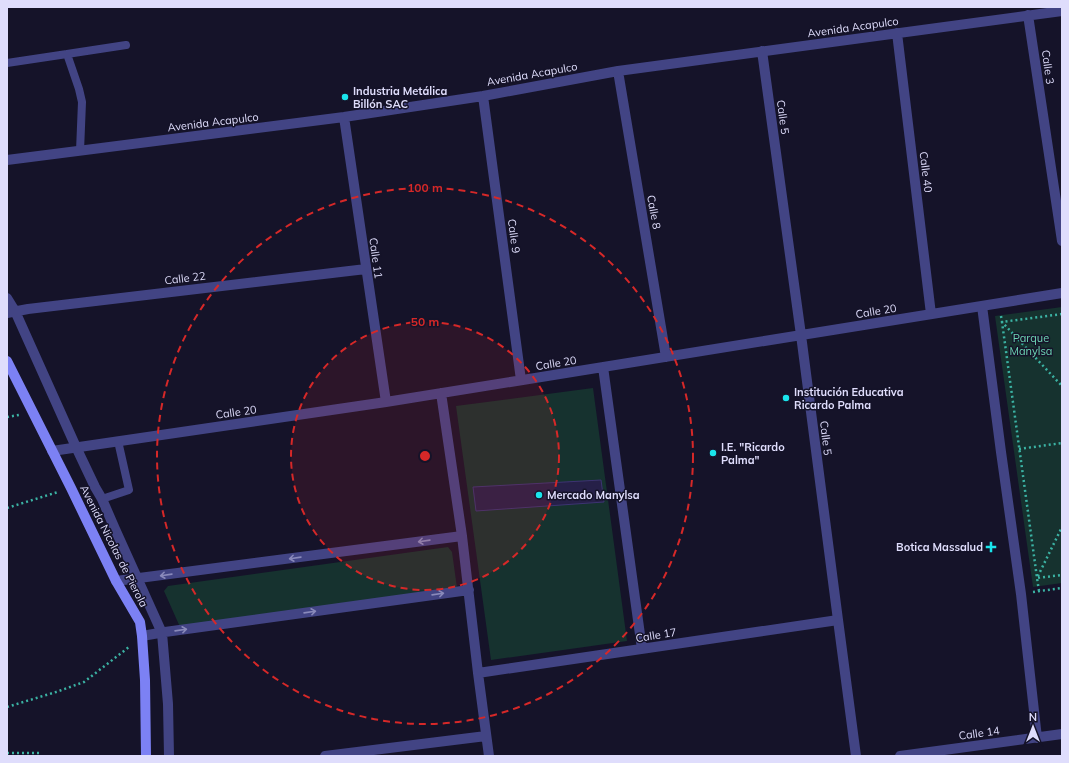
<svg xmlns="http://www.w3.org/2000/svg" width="1069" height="763" viewBox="0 0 1069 763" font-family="Mulish,sans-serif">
<rect width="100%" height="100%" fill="#151329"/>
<path fill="#16322f" d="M 1062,307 L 1062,583 L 1033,587 L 995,316 Z
M 593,388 L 627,641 L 491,660 L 456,406 Z
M 448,547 L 452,552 L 457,588 L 180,627 L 164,591 L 168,586 Z"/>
<path fill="#262048" stroke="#3d3472" d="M 601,480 L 604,502 L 476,511 L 473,487 Z"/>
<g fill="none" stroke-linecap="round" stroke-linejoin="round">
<path stroke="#3bb2a3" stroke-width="2.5" stroke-dasharray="2 3" stroke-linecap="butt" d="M 1062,314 L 1002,322 L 1037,578 L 1062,575
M 1001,316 L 1002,322 L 1062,386
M 7,417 L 19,415
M 1019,449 L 1062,443
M 7,508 L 58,492
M 1039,591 L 1037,578 L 1062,527
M 1033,592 L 1062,588
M 7,707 L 56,692 L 84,682 L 129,647
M 7,753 L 41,753"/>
<path stroke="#424484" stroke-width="8" d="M 67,54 L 126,45
M 7,63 L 67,54 L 79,89 L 82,102 L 80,151
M 102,499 L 129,490 L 118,441"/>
<path stroke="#424484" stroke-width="10" d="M 1028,15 L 1062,241
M 897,33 L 931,314
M 762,51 L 801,335 L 838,620 L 856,756
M 618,71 L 666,357
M 483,96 L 521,380
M 344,117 L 386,402
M 7,160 L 344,117 L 483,96 L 618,71 L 1062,11
M 7,298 L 15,311 L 76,447 L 95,487 L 102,499 L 115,529 L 162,633 L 168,704 L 169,756
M 982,306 L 1001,452 L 1021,594 L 1037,738
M 7,313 L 28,309 L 366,269
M 603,367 L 642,649
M 441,393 L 462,536 L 478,673 L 489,756
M 52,451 L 386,402 L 1062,293
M 116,581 L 462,536
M 142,636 L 165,632 L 469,590
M 478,673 L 838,620
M 325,756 L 486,736
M 900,756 L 1062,734"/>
<path stroke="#7c81f4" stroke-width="10" d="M 7,361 L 71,488 L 116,581 L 140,622 L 142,636 L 145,680 L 146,756"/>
</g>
<defs><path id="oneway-shaft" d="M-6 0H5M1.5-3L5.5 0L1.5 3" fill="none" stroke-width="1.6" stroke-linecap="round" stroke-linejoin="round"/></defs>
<g stroke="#8989ba">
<use href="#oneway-shaft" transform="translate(424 541) rotate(172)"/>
<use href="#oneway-shaft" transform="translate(295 558) rotate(172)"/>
<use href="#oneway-shaft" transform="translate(166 575) rotate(172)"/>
<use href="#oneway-shaft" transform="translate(438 594) rotate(-8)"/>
<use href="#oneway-shaft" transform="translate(310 612) rotate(-8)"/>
<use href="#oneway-shaft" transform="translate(181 630) rotate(-8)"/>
</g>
<circle cx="425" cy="456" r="134" fill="#d62828" fill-opacity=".12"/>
<g fill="none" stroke="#d62828" stroke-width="2" stroke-dasharray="7 5">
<circle cx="425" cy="456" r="134"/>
<circle cx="425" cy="456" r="268"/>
</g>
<g fill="#1ae5ec" stroke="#151329" stroke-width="1.5">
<circle cx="345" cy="97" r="4"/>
<circle cx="786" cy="398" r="4"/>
<circle cx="713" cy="453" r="4"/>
<circle cx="539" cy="495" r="4"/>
<path d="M989 541h4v4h4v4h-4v4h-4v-4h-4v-4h4z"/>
</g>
<g text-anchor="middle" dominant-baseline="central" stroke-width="3" stroke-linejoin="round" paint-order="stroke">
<g font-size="11" fill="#dfddfc" stroke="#151329">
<text transform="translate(853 27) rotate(-8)">Avenida Acapulco</text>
<text transform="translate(1048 67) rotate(82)">Calle 3</text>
<text transform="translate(532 74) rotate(-10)">Avenida Acapulco</text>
<text transform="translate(783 117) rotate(82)">Calle 5</text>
<text transform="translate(213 122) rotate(-7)">Avenida Acapulco</text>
<text transform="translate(926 172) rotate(83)">Calle 40</text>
<text transform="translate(654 212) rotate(80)">Calle 8</text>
<text transform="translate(514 236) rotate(82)">Calle 9</text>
<text transform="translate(376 258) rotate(82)">Calle 11</text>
<text transform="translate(185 278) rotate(-7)">Calle 22</text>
<text transform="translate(876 311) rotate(-9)">Calle 20</text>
<text transform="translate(556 363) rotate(-9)">Calle 20</text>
<text transform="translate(236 412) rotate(-8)">Calle 20</text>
<text transform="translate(826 438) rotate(83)">Calle 5</text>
<text transform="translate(114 546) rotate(63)">Avenida Nicolas de Pierola</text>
<text transform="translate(656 635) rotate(-9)">Calle 17</text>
<text transform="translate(979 733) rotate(-8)">Calle 14</text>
</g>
<g font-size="11" font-weight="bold" fill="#dfddfc" stroke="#151329" text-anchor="start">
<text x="353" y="91">Industria Metálica<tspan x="353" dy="13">Billón SAC</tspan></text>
<text x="794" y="392">Institución Educativa<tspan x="794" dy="13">Ricardo Palma</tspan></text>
<text x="721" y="447">I.E. "Ricardo<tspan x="721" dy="13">Palma"</tspan></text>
<text x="547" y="495">Mercado Manylsa</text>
<text x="983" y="547" text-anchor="end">Botica Massalud</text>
</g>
<g font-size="11" fill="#6ed7b6" stroke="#151329">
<text x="1031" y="338">Parque<tspan x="1031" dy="13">Manylsa</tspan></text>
</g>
</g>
<circle cx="425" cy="456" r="6" fill="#d62828" stroke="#151329" stroke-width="2"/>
<g font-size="12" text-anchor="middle" font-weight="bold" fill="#d62828" stroke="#151329" stroke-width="3" stroke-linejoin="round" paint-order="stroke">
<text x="425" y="192">100 m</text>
<text x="425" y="326">50 m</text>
</g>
<rect width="1069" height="763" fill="none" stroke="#dfddfc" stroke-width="16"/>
<g transform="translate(1033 727)" stroke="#151329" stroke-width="3" paint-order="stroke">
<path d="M0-3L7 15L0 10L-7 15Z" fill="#dfddfc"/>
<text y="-6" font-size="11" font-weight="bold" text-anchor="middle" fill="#dfddfc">N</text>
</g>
</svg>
